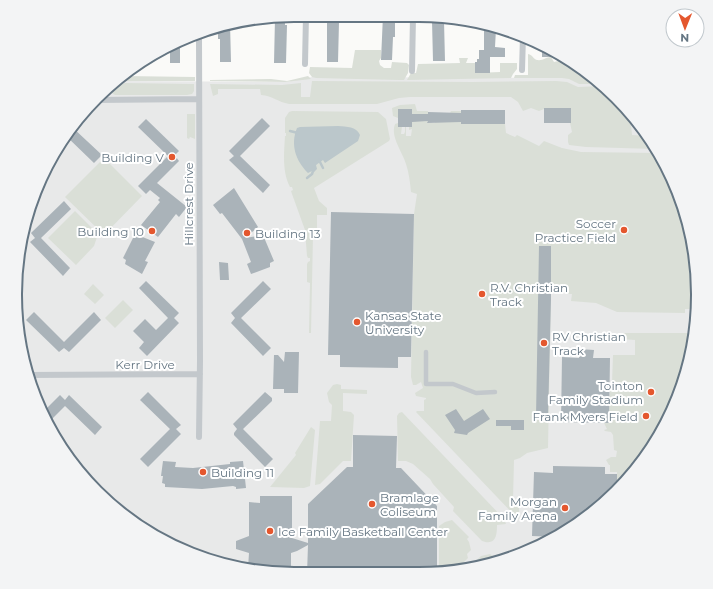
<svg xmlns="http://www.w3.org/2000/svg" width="713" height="589" viewBox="0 0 713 589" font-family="Montserrat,sans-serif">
<rect width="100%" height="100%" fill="#fafaf8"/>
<path fill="#e8e9e9" d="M 312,77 L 593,78 L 616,97 L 651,139 L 677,187 L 693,240 L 698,294 L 693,349 L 677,401 L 651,450 L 616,492 L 574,527 L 526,553 L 473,569 L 419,574 L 276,573 L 205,559 L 155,537 L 110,504 L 62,450 L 36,402 L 20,349 L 16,276 L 30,204 L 62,139 L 97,97 L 114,84 L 123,81 L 286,82 Z"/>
<path fill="#dadfd7" d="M 355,50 L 381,50 L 381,58 L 379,61 L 380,65 L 384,68 L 391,68 L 392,62 L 407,63 L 409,65 L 408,73 L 404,80 L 399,80 L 316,78 L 312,77 L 309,73 L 310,67 L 352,68 Z
M 528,54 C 533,55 533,59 537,60 C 543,61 546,57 551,57 L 554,62 L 563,60 L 565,57 L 574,62 L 600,84 L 579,84 L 569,79 L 562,78 L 514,78 L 515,75 L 528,75 Z
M 459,58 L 468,58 L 466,63 L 475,63 L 475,73 L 500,72 L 500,63 L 517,63 L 517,69 L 513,74 L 511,78 L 407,80 L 411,73 L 416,73 L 418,64 L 460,63 Z
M 124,76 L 195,77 L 195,81 L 124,81 L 113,85 Z
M 308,76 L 311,79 L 285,82 L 210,81 L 210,80 L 271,79 L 287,81 Z
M 312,81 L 472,82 L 556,81 L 567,82 L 578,87 L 603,86 L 616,97 L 630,114 L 632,135 L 648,136 L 656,149 L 586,147 L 569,145 L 568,142 L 568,135 L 572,132 L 570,123 L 544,109 L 539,111 L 531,108 L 523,111 L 518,102 L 511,97 L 410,97 L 399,98 L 377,104 L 289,104 C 278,102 273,96 261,95 L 260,89 L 218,89 L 218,94 L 213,96 L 210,84 L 282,85 L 301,83 L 301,97 L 310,97 Z
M 125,83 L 192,84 L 194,84 L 194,91 L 192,94 L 187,95 L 115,95 L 110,92 L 109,89 Z
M 415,104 L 417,111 L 428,111 L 428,123 L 435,123 L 435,113 L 450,113 L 451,111 L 461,111 L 461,124 L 505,124 L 506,133 L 515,137 L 517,135 L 539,146 L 544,141 L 562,148 L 581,152 L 658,153 C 664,164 672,176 677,188 C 691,226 700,269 697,309 L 685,309 L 685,313 L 617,312 L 596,303 L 571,301 L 572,294 L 567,294 L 565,288 L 551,288 L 548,448 L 527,453 L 520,458 L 514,460 L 513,500 L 519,500 L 519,519 L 517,518 L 416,412 L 417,411 L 424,411 L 424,400 L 426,399 L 426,398 L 416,396 L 415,393 L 423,388 L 421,382 L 416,385 L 413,385 L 411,377 L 414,214 L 417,194 L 411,192 C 410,182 409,173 406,164 C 402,151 390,137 395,124 L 398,123 L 398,126 L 402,126 L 401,134 L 404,134 L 405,132 L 405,127 L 406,126 L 406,136 L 411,136 L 412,129 L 409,130 L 409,126 L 412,126 L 412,109 L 398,109 L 398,118 L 393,116 L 392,108 L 400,105 Z
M 292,111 L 378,112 L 386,119 L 390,139 L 389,141 L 314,188 L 319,201 L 327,208 L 327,215 L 317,215 L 317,235 L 313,235 L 311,333 L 309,333 L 310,283 L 307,282 L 307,264 L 308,262 L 310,261 L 310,258 L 308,258 L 307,256 L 305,230 L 292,194 L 291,191 L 293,190 L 292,187 L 290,187 C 282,172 284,153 285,136 L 286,136 L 286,133 L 285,133 L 285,118 L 289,112 Z
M 187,114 L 195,114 L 195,139 L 190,137 L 189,139 L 187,138 Z
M 104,158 L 142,196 L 104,235 L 65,197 Z
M 75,211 L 98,234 L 94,246 L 76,265 L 48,238 Z
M 93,284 L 104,295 L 95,304 L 84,294 Z
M 123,300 L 133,310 L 115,328 L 105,318 Z
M 621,333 L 694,333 L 693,349 L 677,401 L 651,450 L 625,482 L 617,482 L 617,472 L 610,472 L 610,465 L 609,465 L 606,460 L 611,457 L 616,457 L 617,451 L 614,450 L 613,435 L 611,432 L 605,431 L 604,430 L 607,429 L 604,423 L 609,423 L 610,383 L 612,383 L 613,355 L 635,355 L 635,340 L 621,339 Z
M 337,384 L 341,385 L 341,389 L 367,390 L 367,394 L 343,393 L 343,411 L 351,412 L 354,415 L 351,461 L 343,461 L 320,484 L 315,485 L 320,421 L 331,421 L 332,405 L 329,402 L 327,393 L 333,385 Z
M 402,412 L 504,519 L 506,524 L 497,525 C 497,535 496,546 482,541 L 453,511 L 454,507 L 433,484 L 430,479 L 413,464 L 406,461 L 398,461 L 397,416 L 399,413 Z
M 311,427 L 315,430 L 310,486 L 304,488 L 270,487 L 296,455 L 295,453 Z
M 452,520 L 469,537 L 467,539 L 469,542 L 471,550 L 467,554 L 468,558 L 456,570 L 443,572 L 439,567 L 439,526 L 445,522 Z
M 490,554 L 495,558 L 497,561 L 467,569 L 481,556 Z"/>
<path fill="#bbc7cb" d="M 338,126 C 347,127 356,126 360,135 L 358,141 L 325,163 L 323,160 L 316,165 L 317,169 L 314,172 L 312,171 L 308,173 C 296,161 290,145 297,128 L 300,127 Z"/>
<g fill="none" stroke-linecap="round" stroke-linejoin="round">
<path stroke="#bbc7cb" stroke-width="2.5" d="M 290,131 L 298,133
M 319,160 L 323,168
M 307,178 L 312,174 L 314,168"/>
</g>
<path fill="#aab3b9" d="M 327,15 L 337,15 L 337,22 L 339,22 L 338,62 L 327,62 Z
M 383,15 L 393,15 L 393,21 L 395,21 L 395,37 L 393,37 L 392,60 L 381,60 Z
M 285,16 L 285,25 L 287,25 L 286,63 L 274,63 L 275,18 Z
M 432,21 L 444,21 L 445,61 L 433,61 Z
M 230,23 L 231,62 L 220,62 L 220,39 L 218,39 L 218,26 Z
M 484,27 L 496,29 L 495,47 L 505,48 L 505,57 L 490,57 L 490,73 L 475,73 L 475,62 L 477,62 L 477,59 L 479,59 L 479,50 L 484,50 Z
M 542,45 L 553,51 L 553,57 L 542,57 Z
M 170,46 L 180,46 L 180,63 L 170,63 Z
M 544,108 L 571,108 L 571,123 L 544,123 Z
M 398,109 L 412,109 L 412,114 L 428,114 L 428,112 L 461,113 L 461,110 L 505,110 L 505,124 L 461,124 L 461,122 L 427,123 L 428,121 L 412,122 L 412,127 L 398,127 Z
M 262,118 L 270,126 L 240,156 L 270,185 L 263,193 L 229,160 L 234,156 L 229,151 Z
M 146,119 L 179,151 L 175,155 L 177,156 L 176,157 L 179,161 L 157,183 L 187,207 L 179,217 L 176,214 L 158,237 L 141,225 L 160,202 L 158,200 L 160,198 L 150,190 L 146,194 L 138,186 L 168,156 L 138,127 Z
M 72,127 L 102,155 L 94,163 L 65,135 Z
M 234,188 L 258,227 L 245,238 L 263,235 L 274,261 L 270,263 L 270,267 L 251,274 L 247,264 L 251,262 L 242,239 L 222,213 L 220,214 L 213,205 Z
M 64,201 L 71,209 L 41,238 L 70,268 L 63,276 L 30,242 L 35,238 L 31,233 Z
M 331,212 L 414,214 L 411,357 L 398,357 L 398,368 L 340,367 L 340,355 L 328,355 Z
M 135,234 L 155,242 L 145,261 L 148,262 L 142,274 L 125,264 L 126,260 L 123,258 Z
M 539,246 L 551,246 L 551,299 L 548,417 L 536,417 Z
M 219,262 L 228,263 L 229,280 L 220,280 Z
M 146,281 L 179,313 L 174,318 L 179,323 L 147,356 L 139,348 L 144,342 L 133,331 L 145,319 L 156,330 L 168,318 L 139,288 Z
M 263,281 L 271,289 L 241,318 L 271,348 L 263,356 L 231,323 L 235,318 L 231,313 Z
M 34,312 L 64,342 L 94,312 L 101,320 L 69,352 L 64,348 L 59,352 L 26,320 Z
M 579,349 L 594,350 L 593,358 L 610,358 L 609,423 L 561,422 L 562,357 L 579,358 Z
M 285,352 L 299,352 L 298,393 L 284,393 L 284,389 L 273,389 L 274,355 L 278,355 L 284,362 Z
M 148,392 L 181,425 L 176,429 L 181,434 L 148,467 L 140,459 L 170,429 L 140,400 Z
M 265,392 L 272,398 L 272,401 L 243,429 L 273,459 L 265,467 L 234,435 L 234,433 L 237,429 L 233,424 Z
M 60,395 L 65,400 L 69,395 L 102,427 L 95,435 L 65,406 L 48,423 L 42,413 Z
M 456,409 L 464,421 L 483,409 L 490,419 L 468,433 L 467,435 L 454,433 L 455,430 L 445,415 Z
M 496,420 L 524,420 L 524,430 L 511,430 L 511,426 L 496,426 Z
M 353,435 L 397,436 L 396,468 L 401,468 L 437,506 L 437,572 L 419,574 L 307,574 L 308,545 L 297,551 L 291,553 L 291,573 L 276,573 L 248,568 L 249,553 L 236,549 L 236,541 L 249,536 L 249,502 L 260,503 L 260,496 L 292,496 L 292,538 L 308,543 L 308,504 L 347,467 L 353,467 Z
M 163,461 L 176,462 L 175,467 L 193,468 L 230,464 L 230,462 L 243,461 L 246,488 L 236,489 L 236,487 L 233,486 L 202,489 L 165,487 L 165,484 L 162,483 L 163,476 L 161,476 Z
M 553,466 L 605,467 L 605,474 L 617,474 L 617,482 L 625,482 L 616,492 L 574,527 L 556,537 L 532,536 L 534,472 L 553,473 Z"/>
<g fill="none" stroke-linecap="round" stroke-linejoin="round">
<path stroke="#c3c8cc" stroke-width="4.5" d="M 426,352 L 426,384 L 453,384 L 476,393 L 495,392"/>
<path stroke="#c3c8cc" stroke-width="6" d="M 199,34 L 200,361 L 199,437
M 305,64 L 306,15
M 522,70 L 523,36
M 412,71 L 413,16
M 95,100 L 199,99
M 104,100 L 104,91
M 28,375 L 200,374"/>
</g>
<g fill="#e4572e" stroke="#fff" stroke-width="1.5">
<circle cx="172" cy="157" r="4"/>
<circle cx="624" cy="230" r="4"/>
<circle cx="152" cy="231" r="4"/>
<circle cx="247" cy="233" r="4"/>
<circle cx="482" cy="294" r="4"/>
<circle cx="357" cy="322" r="4"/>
<circle cx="544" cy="343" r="4"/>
<circle cx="651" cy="392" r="4"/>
<circle cx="646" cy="416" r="4"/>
<circle cx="203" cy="472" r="4"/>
<circle cx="372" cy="504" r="4"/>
<circle cx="565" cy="508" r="4"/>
<circle cx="270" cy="531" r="4"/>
</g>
<g text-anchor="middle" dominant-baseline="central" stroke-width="4" stroke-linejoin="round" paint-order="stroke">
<g font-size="12" fill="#657683" stroke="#fff" text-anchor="start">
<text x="164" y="157" text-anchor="end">Building V</text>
<text x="616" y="223" text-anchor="end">Soccer<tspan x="616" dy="14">Practice Field</tspan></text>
<text x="144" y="231" text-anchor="end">Building 10</text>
<text x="255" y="233">Building 13</text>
<text x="490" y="287">R.V. Christian<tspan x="490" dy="14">Track</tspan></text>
<text x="365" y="315">Kansas State<tspan x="365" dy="14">University</tspan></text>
<text x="552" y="336">RV Christian<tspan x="552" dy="14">Track</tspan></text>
<text x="643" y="385" text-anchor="end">Tointon<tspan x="643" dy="14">Family Stadium</tspan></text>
<text x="638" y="416" text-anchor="end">Frank Myers Field</text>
<text x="211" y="472">Building 11</text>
<text x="380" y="497">Bramlage<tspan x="380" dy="14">Coliseum</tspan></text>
<text x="557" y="501" text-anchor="end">Morgan<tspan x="557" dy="14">Family Arena</tspan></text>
<text x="278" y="531">Ice Family Basketball Center</text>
</g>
<g font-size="12" fill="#657683" stroke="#fff">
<text transform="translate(188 204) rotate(-90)">Hillcrest Drive</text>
<text x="145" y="364">Kerr Drive</text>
</g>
</g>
<path d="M0 0H713V589H0ZM294 22H419A272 272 0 0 1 691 294V295A272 272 0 0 1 419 567H294A272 272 0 0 1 22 295V294A272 272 0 0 1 294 22Z" fill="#f3f4f5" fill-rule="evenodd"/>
<path fill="none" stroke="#657683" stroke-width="2" d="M294 22H419A272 272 0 0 1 691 294V295A272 272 0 0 1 419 567H294A272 272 0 0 1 22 295V294A272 272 0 0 1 294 22Z"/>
<g transform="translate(685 28) rotate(181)"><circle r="19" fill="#ffffff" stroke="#c1c8cd"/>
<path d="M0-3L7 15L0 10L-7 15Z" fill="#e4572e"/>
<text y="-6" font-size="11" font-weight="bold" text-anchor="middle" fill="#657683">N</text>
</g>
</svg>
